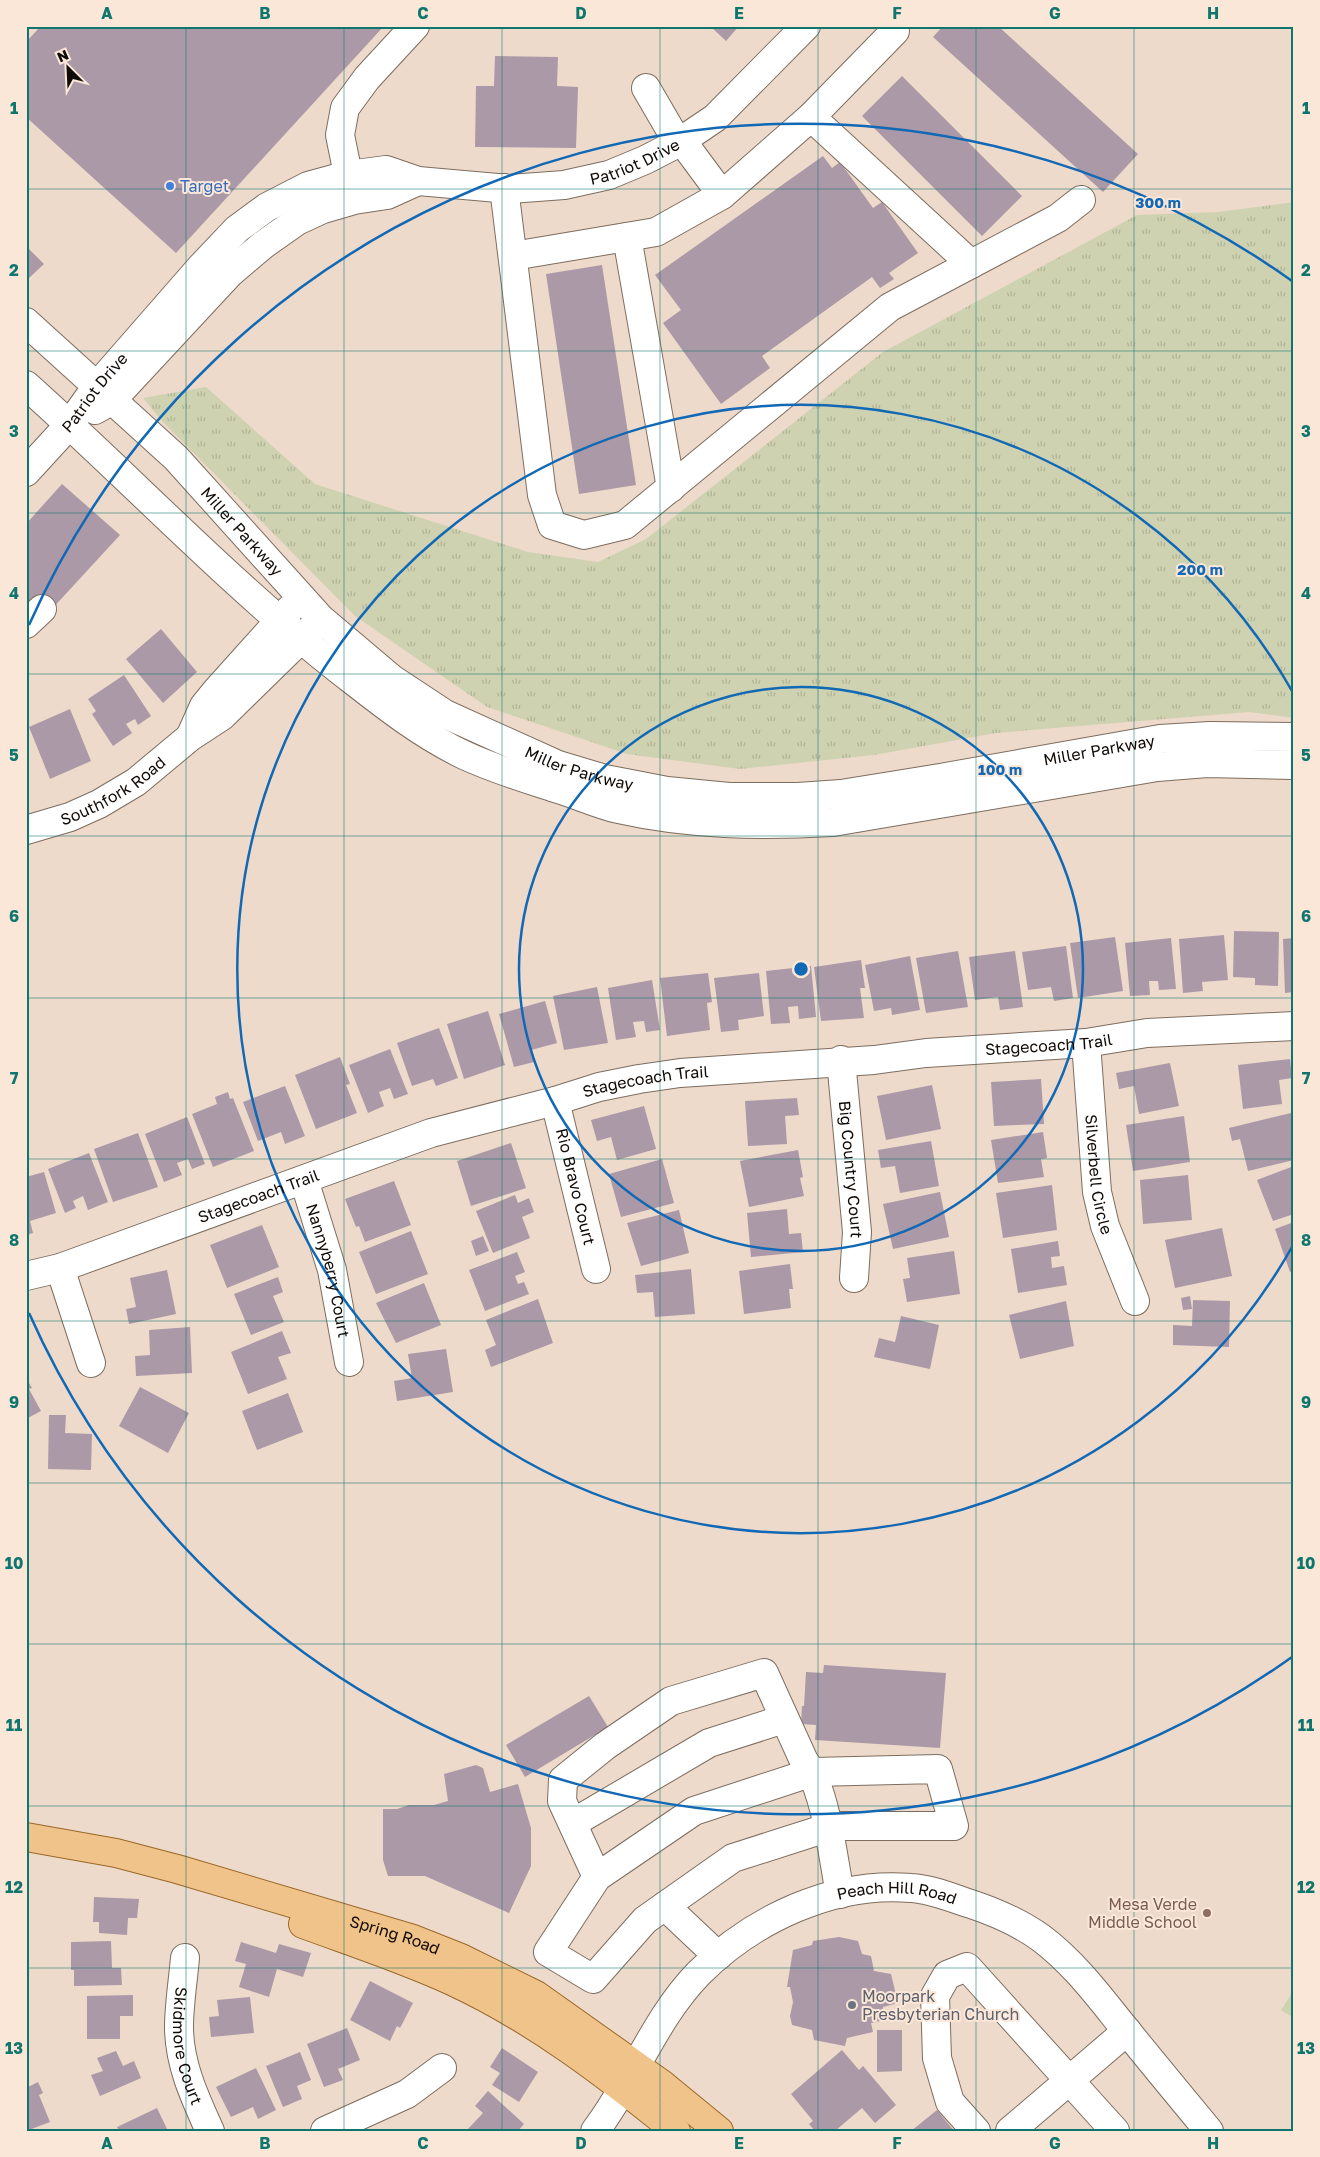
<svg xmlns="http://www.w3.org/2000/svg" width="1320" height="2157" viewBox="0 0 1320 2157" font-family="'Golos Text',sans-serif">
<defs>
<pattern id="grass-tufts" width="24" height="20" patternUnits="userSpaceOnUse" patternTransform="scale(1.25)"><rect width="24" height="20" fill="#cfd2b0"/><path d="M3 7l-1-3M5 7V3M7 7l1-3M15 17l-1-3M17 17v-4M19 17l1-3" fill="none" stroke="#b1b396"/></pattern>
</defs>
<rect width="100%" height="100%" fill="#eddacb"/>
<path fill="url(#grass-tufts)" d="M 1294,202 L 1294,718 L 1249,712 L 996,733 L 874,755 L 740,769 L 627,754 L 487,707 L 355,616 L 162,421 L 143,398 L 206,387 L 315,484 L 528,552 L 598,562 L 646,539 L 883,352 L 1137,215 L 1218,212 Z"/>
<path fill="#cfd2b0" d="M 1294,1990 L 1294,2018 L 1281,2010 Z"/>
<path fill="#ac99a7" d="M 41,26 L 384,26 L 176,253 L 26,117 L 26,42 Z
M 710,26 L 739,26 L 726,41 Z
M 943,26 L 998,26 L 1138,154 L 1103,192 L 933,37 Z
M 495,56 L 558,57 L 557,86 L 578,87 L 576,148 L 475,147 L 476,86 L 494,86 Z
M 902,76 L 1022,196 L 982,236 L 862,116 Z
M 823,156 L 832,168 L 840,162 L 873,208 L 882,202 L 918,253 L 889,273 L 894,279 L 880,288 L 872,277 L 762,356 L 770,368 L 721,404 L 663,323 L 681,310 L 655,275 Z
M 26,246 L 44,264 L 29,278 L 26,276 Z
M 602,265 L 636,485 L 579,494 L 546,274 Z
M 62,484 L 120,535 L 51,610 L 26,614 L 26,524 Z
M 161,629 L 197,672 L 163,703 L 126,659 Z
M 124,675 L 151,716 L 138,725 L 135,719 L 126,724 L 132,733 L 113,746 L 92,714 L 96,711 L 88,699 Z
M 70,709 L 91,761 L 50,779 L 29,727 Z
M 1234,931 L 1279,932 L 1278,986 L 1255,985 L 1255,978 L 1233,977 Z
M 1224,935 L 1228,980 L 1202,982 L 1203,991 L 1183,993 L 1179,939 Z
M 1115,937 L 1123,991 L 1078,998 L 1070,943 Z
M 1171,938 L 1176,989 L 1159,990 L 1158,981 L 1149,981 L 1150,995 L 1130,996 L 1125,943 Z
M 1294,938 L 1294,992 L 1285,993 L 1283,939 Z
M 1066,946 L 1073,998 L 1054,1001 L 1051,987 L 1028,990 L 1022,952 Z
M 958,951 L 968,1007 L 926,1013 L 916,958 Z
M 1015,951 L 1023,1007 L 1000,1010 L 998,997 L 975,1000 L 969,957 Z
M 910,956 L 920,1010 L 892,1015 L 891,1008 L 874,1011 L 865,965 Z
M 861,960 L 865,988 L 860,988 L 864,1018 L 821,1021 L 814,967 Z
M 811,966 L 816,1017 L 799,1019 L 798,1006 L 788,1007 L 790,1023 L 771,1024 L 766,971 Z
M 708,973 L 712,1002 L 707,1003 L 710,1030 L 667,1036 L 660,978 Z
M 759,973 L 764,1016 L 738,1020 L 739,1030 L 721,1032 L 714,978 Z
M 652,980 L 660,1030 L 646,1032 L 644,1021 L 633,1022 L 636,1037 L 616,1040 L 608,988 Z
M 597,987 L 608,1043 L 564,1050 L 553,996 Z
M 545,1001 L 557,1043 L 531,1050 L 534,1062 L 514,1067 L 499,1014 Z
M 488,1011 L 505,1065 L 464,1079 L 447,1024 Z
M 439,1028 L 458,1078 L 436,1086 L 433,1079 L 412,1086 L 397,1043 Z
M 390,1049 L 408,1094 L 394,1099 L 390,1088 L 379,1092 L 384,1106 L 368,1113 L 349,1065 Z
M 340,1057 L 350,1084 L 346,1085 L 357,1113 L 316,1129 L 295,1075 Z
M 1290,1059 L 1292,1078 L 1279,1080 L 1282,1104 L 1243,1109 L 1238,1065 Z
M 1170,1063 L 1179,1106 L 1139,1114 L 1134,1086 L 1119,1089 L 1116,1073 Z
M 1041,1079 L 1044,1124 L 994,1126 L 991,1082 Z
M 932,1085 L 941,1129 L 886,1140 L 877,1096 Z
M 285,1086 L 305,1136 L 285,1144 L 281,1132 L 258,1141 L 243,1102 Z
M 228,1092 L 230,1099 L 233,1098 L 254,1151 L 213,1167 L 192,1114 L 217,1104 L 215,1097 Z
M 797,1098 L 799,1115 L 785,1116 L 787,1144 L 748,1146 L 745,1101 Z
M 644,1106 L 656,1149 L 617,1160 L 611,1137 L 597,1141 L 591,1120 Z
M 1291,1113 L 1294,1126 L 1294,1160 L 1248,1171 L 1240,1139 L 1232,1141 L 1229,1128 Z
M 1184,1116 L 1190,1162 L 1133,1171 L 1126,1125 Z
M 187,1117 L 205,1164 L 192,1169 L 188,1159 L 177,1163 L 182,1175 L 164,1182 L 145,1134 Z
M 1043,1132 L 1047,1158 L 1041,1159 L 1044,1177 L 998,1183 L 991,1140 Z
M 138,1133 L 158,1187 L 113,1202 L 94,1149 Z
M 931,1141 L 939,1186 L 900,1193 L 895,1166 L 881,1168 L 878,1150 Z
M 511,1143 L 526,1188 L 471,1206 L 457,1161 Z
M 798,1150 L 803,1177 L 800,1178 L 804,1196 L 749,1207 L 740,1161 Z
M 89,1153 L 108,1202 L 88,1210 L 83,1196 L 73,1201 L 76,1208 L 65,1213 L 48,1169 Z
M 662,1159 L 674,1203 L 621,1217 L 609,1174 Z
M 1294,1166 L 1294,1214 L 1273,1221 L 1257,1180 Z
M 44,1172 L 56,1213 L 30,1221 L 33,1233 L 26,1235 L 26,1177 Z
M 1188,1175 L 1192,1220 L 1143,1224 L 1140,1180 Z
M 394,1181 L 411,1225 L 365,1242 L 359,1226 L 356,1227 L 345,1199 Z
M 1052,1185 L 1057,1230 L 1003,1238 L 996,1193 Z
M 940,1192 L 949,1237 L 893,1249 L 883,1204 Z
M 515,1195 L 518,1203 L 529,1198 L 534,1212 L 522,1217 L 530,1238 L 493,1253 L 476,1211 Z
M 787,1209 L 789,1234 L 801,1233 L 803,1252 L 751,1257 L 747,1213 Z
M 679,1210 L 689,1253 L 641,1266 L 627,1223 Z
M 1294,1222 L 1294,1271 L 1290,1272 L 1275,1229 Z
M 262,1225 L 279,1267 L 227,1288 L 210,1245 Z
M 1222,1228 L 1232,1276 L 1175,1288 L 1165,1240 Z
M 411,1231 L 428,1274 L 376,1294 L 359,1252 Z
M 483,1236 L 489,1251 L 476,1256 L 471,1241 Z
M 1058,1241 L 1060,1256 L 1051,1257 L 1052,1268 L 1064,1266 L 1067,1285 L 1018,1293 L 1011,1249 Z
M 954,1251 L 960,1294 L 907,1302 L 903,1279 L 910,1278 L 907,1258 Z
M 517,1252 L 525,1272 L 515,1276 L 518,1284 L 524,1282 L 529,1294 L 485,1311 L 469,1270 Z
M 790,1264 L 793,1289 L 789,1289 L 791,1308 L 744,1314 L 739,1271 Z
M 691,1269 L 695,1314 L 655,1317 L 653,1292 L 637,1293 L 635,1275 Z
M 167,1270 L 176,1314 L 129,1324 L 126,1309 L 136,1307 L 130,1278 Z
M 278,1277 L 283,1292 L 273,1296 L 284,1322 L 251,1335 L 234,1294 Z
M 424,1283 L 441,1325 L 396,1343 L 376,1303 Z
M 1190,1296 L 1192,1309 L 1183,1310 L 1181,1298 Z
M 538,1299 L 553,1343 L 491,1367 L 485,1350 L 496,1345 L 486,1320 Z
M 1193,1300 L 1230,1301 L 1229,1347 L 1173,1345 L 1173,1325 L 1192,1326 Z
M 1066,1301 L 1074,1346 L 1020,1359 L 1009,1315 Z
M 901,1316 L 939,1325 L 930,1369 L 874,1357 L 879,1338 L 895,1342 Z
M 190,1327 L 192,1373 L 136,1376 L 135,1356 L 150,1355 L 149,1330 Z
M 282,1331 L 291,1353 L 278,1357 L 287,1379 L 248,1394 L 231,1352 Z
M 446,1349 L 453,1392 L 397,1401 L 394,1381 L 412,1378 L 408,1354 Z
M 26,1378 L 32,1388 L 29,1389 L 41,1411 L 26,1419 Z
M 140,1387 L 189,1413 L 168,1453 L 119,1426 Z
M 288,1393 L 303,1432 L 257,1450 L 242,1411 Z
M 49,1415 L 66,1415 L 65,1433 L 92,1434 L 91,1470 L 48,1469 Z
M 824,1665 L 946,1673 L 940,1748 L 815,1740 L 816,1725 L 801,1724 L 802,1706 L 804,1706 L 806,1672 L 823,1673 Z
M 589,1696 L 608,1727 L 525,1777 L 506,1745 Z
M 476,1765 L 483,1768 L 490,1792 L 518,1784 L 531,1828 L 531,1866 L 509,1913 L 425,1876 L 388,1876 L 383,1860 L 383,1809 L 397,1809 L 409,1805 L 434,1805 L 448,1801 L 444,1774 Z
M 94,1897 L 139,1899 L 137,1918 L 128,1918 L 127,1935 L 99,1933 L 99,1922 L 93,1922 Z
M 839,1937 L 858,1941 L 862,1954 L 871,1956 L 874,1971 L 891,1974 L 898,2003 L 883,2007 L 880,2021 L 871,2023 L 873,2032 L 847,2038 L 845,2046 L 814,2040 L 812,2030 L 792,2025 L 790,2016 L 793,2002 L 790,1987 L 787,1987 L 793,1950 L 812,1945 L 813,1941 Z
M 111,1941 L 112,1968 L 121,1968 L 122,1985 L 74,1986 L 74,1970 L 71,1970 L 71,1942 Z
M 241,1942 L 276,1953 L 279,1944 L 311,1953 L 303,1977 L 277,1969 L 269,1997 L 239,1987 L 246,1964 L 235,1961 Z
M 370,1981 L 413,2003 L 400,2028 L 397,2026 L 390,2041 L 350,2020 Z
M 133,1995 L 133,2016 L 120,2016 L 120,2039 L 87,2039 L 87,1996 Z
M 250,1997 L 254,2033 L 211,2037 L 209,2017 L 219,2016 L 217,2000 Z
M 347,2028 L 360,2060 L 338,2069 L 343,2080 L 324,2087 L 307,2044 Z
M 877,2030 L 902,2030 L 902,2071 L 877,2072 Z
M 502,2048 L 538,2072 L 519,2102 L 492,2085 L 500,2073 L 490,2067 Z
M 842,2050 L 859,2070 L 863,2066 L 896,2105 L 875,2123 L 862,2108 L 835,2131 L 815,2131 L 809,2124 L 813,2121 L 791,2094 Z
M 116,2051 L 123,2066 L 134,2061 L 141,2078 L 100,2096 L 91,2075 L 103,2071 L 97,2058 Z
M 300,2052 L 311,2080 L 297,2086 L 302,2099 L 283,2107 L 266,2066 Z
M 256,2068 L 276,2110 L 258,2119 L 253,2107 L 231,2117 L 216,2087 Z
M 38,2082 L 43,2093 L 39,2095 L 50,2122 L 26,2131 L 26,2088 Z
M 488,2091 L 524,2124 L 518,2131 L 466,2131 L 483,2113 L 475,2106 Z
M 157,2108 L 168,2131 L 119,2131 L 117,2127 Z
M 937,2110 L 954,2131 L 911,2131 Z"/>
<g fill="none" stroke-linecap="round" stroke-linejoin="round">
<g stroke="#7d6d5f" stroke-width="30">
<g id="minor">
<path d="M 646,88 L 678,143"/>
<path d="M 811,117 L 895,31"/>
<path d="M 682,141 L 722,195 L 811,117 L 971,264"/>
<path d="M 504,188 L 542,495 L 552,525 L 584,535 L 625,525 L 890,307 L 1058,218 L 1081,200"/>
<path d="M 352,194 L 340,135 L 345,108 L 367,78 L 415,26"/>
<path d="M 627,237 L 671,488"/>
<path d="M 513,256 L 656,232 L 722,195"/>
<path id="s1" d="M 26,322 L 176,458 L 321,619 L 392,679 L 445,714 L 558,765 L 605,779 L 667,791 L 729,797 L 798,797 L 841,794 L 940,778 L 1160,739 L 1210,736 L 1294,737"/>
<path d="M 26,385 C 131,479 228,582 338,669 C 378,700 418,733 464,755 C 494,769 524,778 555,788 C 576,794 597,804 618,809 C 689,825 760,826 833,822 L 1157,767 L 1207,763 L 1294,765"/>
<path d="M 95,410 L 111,401 L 230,273 L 263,245 L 297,221 L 323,209 L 354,200 L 387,195 L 418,181"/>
<path id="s2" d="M 26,472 L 70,424 L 97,386 L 200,268 L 237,229 L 267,207 L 308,186 L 348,175 L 386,170 L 418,181 L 510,189 L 564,185 L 609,175 L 645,160 L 678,143 L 715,118 L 806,26"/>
<path d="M 26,624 L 42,609"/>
<path d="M 191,735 L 204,706 L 217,690 L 290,609"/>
<path id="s3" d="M 26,830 L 70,817 L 99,804 L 136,782 L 190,737 L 222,716 L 313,627"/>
<path id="s4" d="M 1086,1043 L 1097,1192 L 1105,1226 L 1135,1301"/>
<path id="s5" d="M 841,1060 L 857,1232 L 854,1278"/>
<path id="s6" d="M 555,1101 L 596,1269"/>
<path id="s7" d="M 304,1180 L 332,1270 L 349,1362"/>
<path d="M 60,1268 L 91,1363"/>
<path id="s8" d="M 26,1276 L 60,1268 L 431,1133 L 555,1101 L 599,1087 L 639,1079 L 680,1073 L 874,1060 L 926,1053 L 1086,1043 L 1147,1033 L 1294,1026"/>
<path d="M 938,1769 L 954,1826 L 833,1826 L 733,1858 L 645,1920 L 593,1979 L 548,1952 L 597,1877 L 694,1811 L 813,1772 Z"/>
<path d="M 573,1823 L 709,1743 L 784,1719"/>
<path d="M 597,1877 L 562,1801 L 563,1780 L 605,1746 L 671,1701 L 764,1673 L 804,1761 C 826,1789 833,1858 840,1894"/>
<path d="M 665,1906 L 718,1956"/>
<path id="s9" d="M 185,1958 C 183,1981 179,2005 179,2027 C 179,2064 195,2098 210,2131"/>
<path d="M 325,2131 L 407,2094 L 442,2068"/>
<path id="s10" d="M 595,2131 C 634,2080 654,2019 699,1973 C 753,1919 834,1881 911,1888 C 931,1889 952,1898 971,1904 C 995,1912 1020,1923 1041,1938 C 1073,1962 1097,1994 1122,2025 C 1151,2061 1180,2096 1209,2131"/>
<path d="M 976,2131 L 950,2102 L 937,2058 L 935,1996 L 947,1975 L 967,1967 L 1115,2131"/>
<path d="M 1010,2131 L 1127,2031"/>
</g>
</g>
<g stroke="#9a6828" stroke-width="30">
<g id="major">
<path id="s11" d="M 26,1837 L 116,1853 L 177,1869 L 413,1939 L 461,1958 L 536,1995 L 663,2085 L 719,2131"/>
<path d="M 303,1924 C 352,1942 404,1959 452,1981 C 534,2019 606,2074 676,2131"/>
</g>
</g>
<use href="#minor" stroke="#fff" stroke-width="28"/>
<use href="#major" stroke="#efc389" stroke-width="28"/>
</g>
<path fill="none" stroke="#0f766e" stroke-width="1" stroke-opacity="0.55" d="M 186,26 L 186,2131M 344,26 L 344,2131M 502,26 L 502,2131M 660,26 L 660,2131M 818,26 L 818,2131M 976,26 L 976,2131M 1134,26 L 1134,2131M 26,189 L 1294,189M 26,351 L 1294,351M 26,513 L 1294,513M 26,674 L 1294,674M 26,836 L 1294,836M 26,998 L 1294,998M 26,1159 L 1294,1159M 26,1321 L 1294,1321M 26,1483 L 1294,1483M 26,1644 L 1294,1644M 26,1806 L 1294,1806M 26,1968 L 1294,1968"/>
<g fill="none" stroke="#1168b5" stroke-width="2.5">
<circle cx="801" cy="969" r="282"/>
<path d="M1292 1247A564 564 0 1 1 1292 691"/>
<path d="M1292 1657A845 845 0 0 1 29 1313M29 625A845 845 0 0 1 1292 281"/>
</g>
<circle fill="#3f7fe0" stroke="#fbe7d8" stroke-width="2" cx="170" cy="186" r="5"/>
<circle fill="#8d6e63" stroke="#fbe7d8" stroke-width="2" cx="1207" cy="1913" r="5"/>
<circle fill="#6b7280" stroke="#fbe7d8" stroke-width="2" cx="852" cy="2005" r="5"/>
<g text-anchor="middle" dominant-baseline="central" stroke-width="4" stroke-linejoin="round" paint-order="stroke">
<g font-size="16" fill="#100a06" stroke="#fbe7d8">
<text stroke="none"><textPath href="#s2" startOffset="740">Patriot Drive</textPath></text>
<text stroke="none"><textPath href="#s2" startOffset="105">Patriot Drive</textPath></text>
<text stroke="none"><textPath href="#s1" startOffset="301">Miller Parkway</textPath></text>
<text stroke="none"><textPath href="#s1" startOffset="1248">Miller Parkway</textPath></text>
<text stroke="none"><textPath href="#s1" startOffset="721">Miller Parkway</textPath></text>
<text stroke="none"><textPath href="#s3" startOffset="96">Southfork Road</textPath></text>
<text stroke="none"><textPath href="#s8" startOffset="1056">Stagecoach Trail</textPath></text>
<text stroke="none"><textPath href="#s8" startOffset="651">Stagecoach Trail</textPath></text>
<text stroke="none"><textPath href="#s5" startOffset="110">Big Country Court</textPath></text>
<text stroke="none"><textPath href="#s4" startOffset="132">Silverbell Circle</textPath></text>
<text stroke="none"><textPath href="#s6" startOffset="88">Rio Bravo Court</textPath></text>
<text stroke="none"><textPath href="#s8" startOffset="246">Stagecoach Trail</textPath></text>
<text stroke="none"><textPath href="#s7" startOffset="94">Nannyberry Court</textPath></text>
<text stroke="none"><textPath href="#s10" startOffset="411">Peach Hill Road</textPath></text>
<text stroke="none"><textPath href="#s11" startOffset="382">Spring Road</textPath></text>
<text stroke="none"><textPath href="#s9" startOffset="89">Skidmore Court</textPath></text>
</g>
<g font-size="16" fill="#366cbe" stroke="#fbe7d8" text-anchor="start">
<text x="180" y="186">Target</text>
</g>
<g font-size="16" fill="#785e54" stroke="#fbe7d8" text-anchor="end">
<text x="1197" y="1904">Mesa Verde<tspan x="1197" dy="18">Middle School</tspan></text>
</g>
<g font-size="16" fill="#5b616d" stroke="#fbe7d8" text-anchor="start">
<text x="862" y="1996">Moorpark<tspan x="862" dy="18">Presbyterian Church</tspan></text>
</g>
</g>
<circle cx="801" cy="969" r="8" fill="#1168b5" stroke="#fbe7d8" stroke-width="2.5"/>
<g font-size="15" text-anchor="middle" font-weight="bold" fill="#1168b5" stroke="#fbe7d8" stroke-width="4" stroke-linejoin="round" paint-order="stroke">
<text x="1158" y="208">300 m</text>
<text x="1200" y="575">200 m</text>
<text x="1000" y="775">100 m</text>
</g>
<rect width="1320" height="2157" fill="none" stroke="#fbe7d8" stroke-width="55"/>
<g transform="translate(68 68) rotate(336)" stroke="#fbe7d8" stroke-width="4" paint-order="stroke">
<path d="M0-4L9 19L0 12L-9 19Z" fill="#100a06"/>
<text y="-8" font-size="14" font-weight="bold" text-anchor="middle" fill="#100a06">N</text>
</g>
<rect x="28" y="28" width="1264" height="2102" fill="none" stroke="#0f766e" stroke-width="2"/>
<g font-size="16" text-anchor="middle" font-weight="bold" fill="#0f766e">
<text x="107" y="19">A</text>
<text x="265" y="19">B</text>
<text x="423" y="19">C</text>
<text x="581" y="19">D</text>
<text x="739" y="19">E</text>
<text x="897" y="19">F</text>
<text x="1055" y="19">G</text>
<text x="1213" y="19">H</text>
<text x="14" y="114">1</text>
<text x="1306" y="114">1</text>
<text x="14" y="276">2</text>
<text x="1306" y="276">2</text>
<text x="14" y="437">3</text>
<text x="1306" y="437">3</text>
<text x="14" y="599">4</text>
<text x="1306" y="599">4</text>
<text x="14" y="761">5</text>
<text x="1306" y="761">5</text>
<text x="14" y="922">6</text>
<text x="1306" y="922">6</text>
<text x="14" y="1084">7</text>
<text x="1306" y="1084">7</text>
<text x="14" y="1246">8</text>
<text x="1306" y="1246">8</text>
<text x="14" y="1408">9</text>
<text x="1306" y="1408">9</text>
<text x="14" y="1569">10</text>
<text x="1306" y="1569">10</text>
<text x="14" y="1731">11</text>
<text x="1306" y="1731">11</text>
<text x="14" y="1893">12</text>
<text x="1306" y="1893">12</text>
<text x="14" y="2054">13</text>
<text x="1306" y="2054">13</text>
<text x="107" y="2149">A</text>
<text x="265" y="2149">B</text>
<text x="423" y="2149">C</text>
<text x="581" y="2149">D</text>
<text x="739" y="2149">E</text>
<text x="897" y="2149">F</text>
<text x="1055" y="2149">G</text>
<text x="1213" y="2149">H</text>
</g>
</svg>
